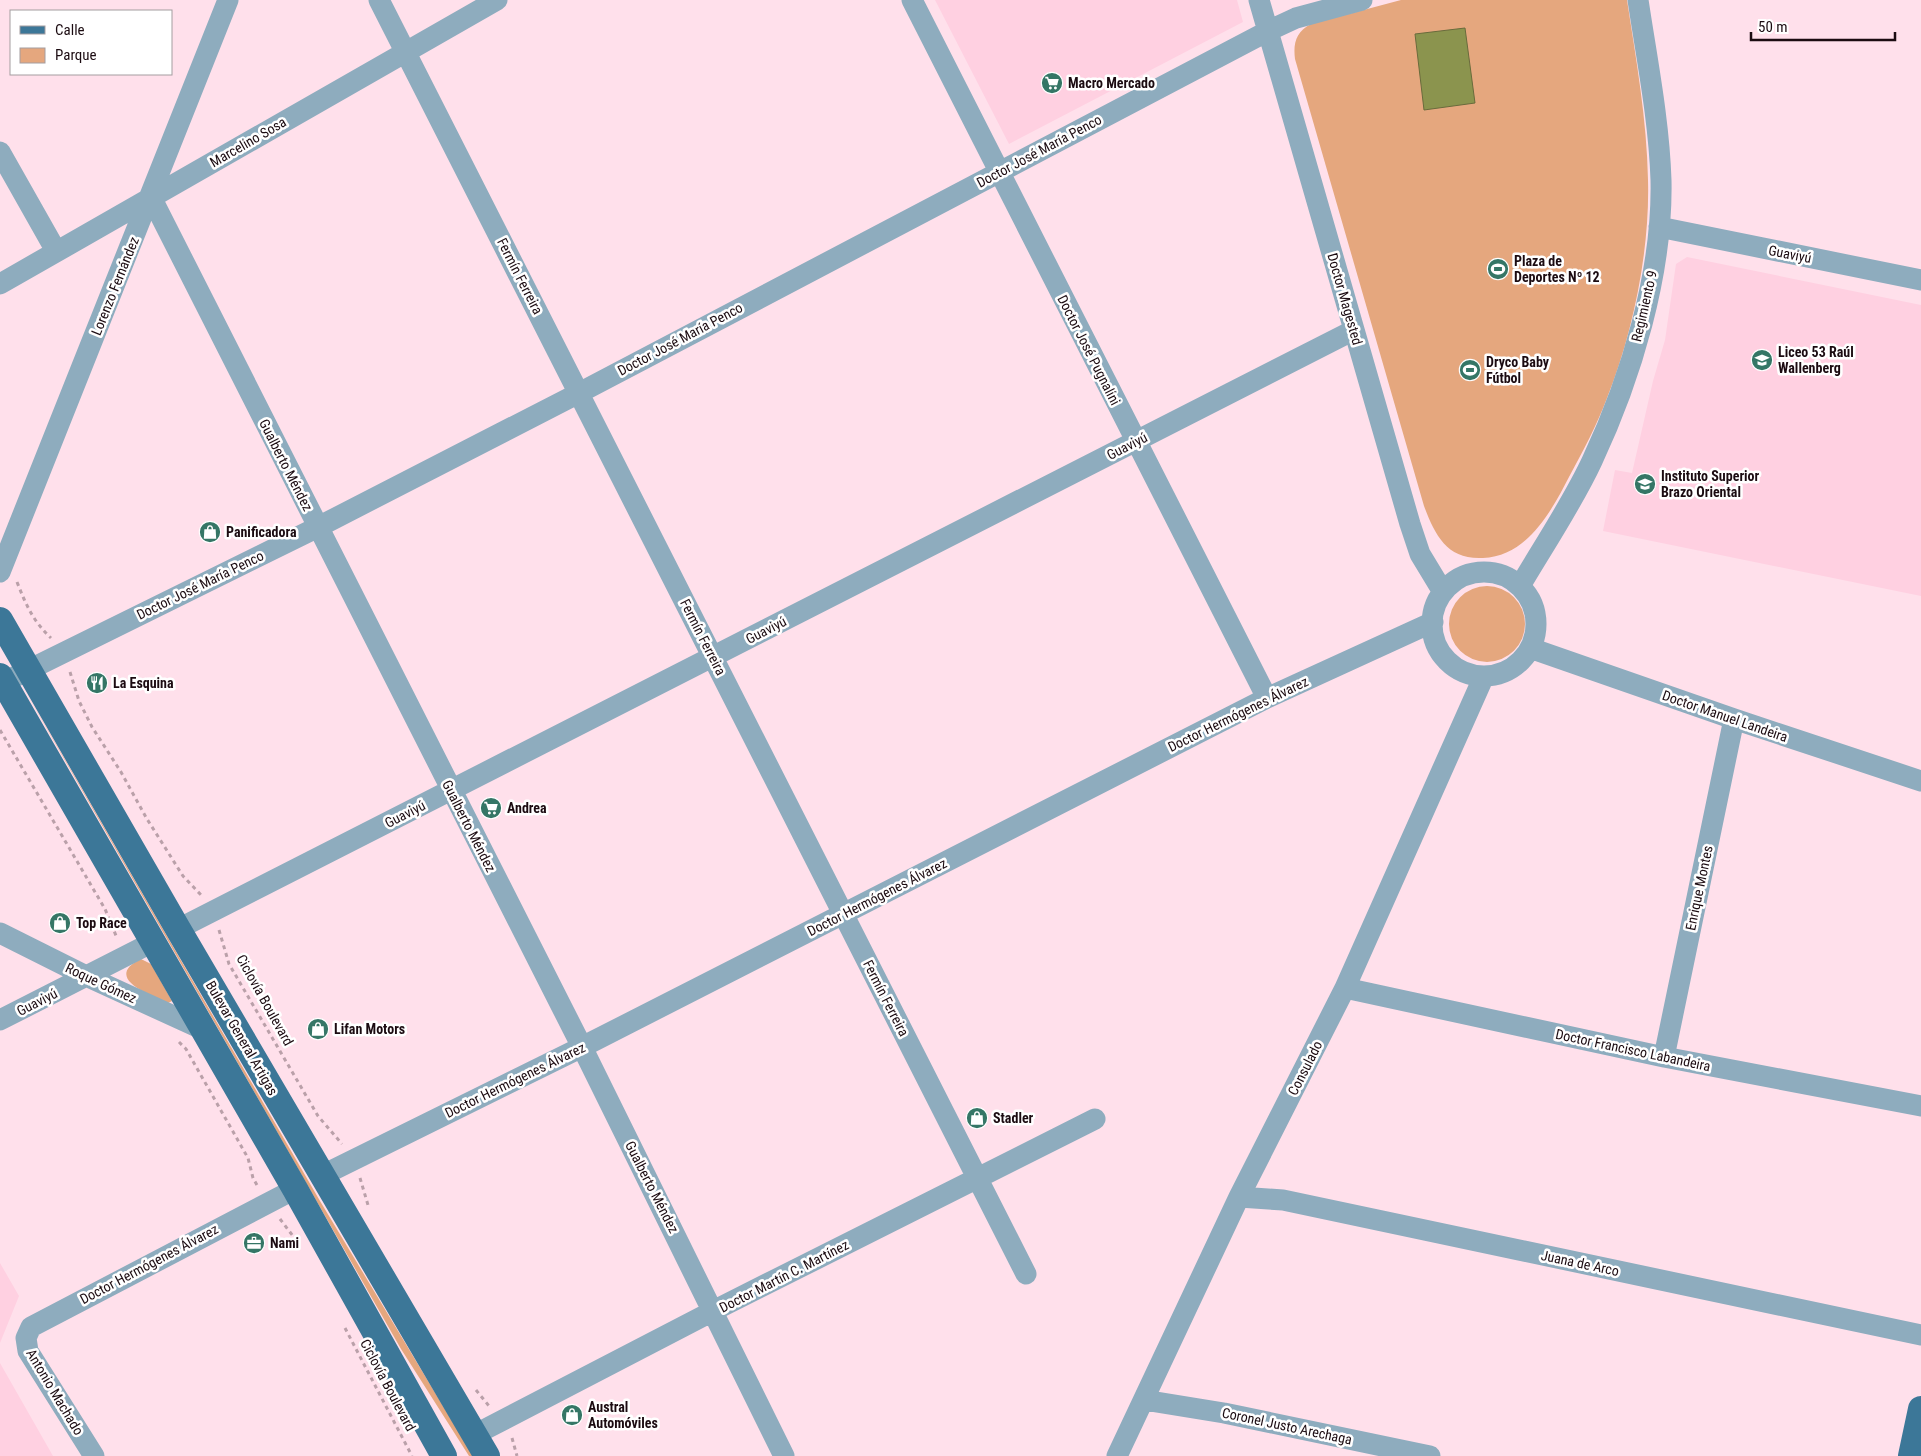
<svg xmlns="http://www.w3.org/2000/svg" width="1921" height="1456" viewBox="0 0 1921 1456" font-family="'Roboto Condensed',sans-serif">
<rect width="100%" height="100%" fill="#ffe0eb"/>
<path fill="#ffd0e1" d="M 935,0 L 1237,0 L 1243,22 L 1009,144 Z
M 1687,257 L 1921,305 L 1921,596 L 1603,531 L 1615,470 L 1632,473 L 1653,381 L 1665,340 L 1676,264 Z
M 0,1263 L 19,1296 L 0,1343 Z
M 0,1363 L 53,1456 L 0,1456 Z"/>
<path fill="#e5a77e" d="M 1401,0 L 1627,0 C 1636,59 1647,120 1648,180 C 1650,250 1633,333 1607,398 C 1597,425 1583,451 1569,477 C 1551,512 1527,556 1483,558 C 1447,560 1435,535 1424,506 L 1295,59 C 1293,43 1296,32 1311,24 Z
M1449 624a38 38 0 1 1 76 0a38 38 0 1 1-76 0Z
M 23,687 L 320,1201 L 473,1456 L 469,1456 L 401,1349 Z
M 141,959 L 151,964 L 172,1001 L 168,1003 C 151,995 102,978 141,959 Z"/>
<path fill="#8b944e" stroke="#696b3c" d="M 1465,28 L 1475,103 L 1424,110 L 1415,34 Z"/>
<g fill="none" stroke-linecap="round" stroke-linejoin="round">
<path stroke="#baa0a9" stroke-width="3" stroke-dasharray="4 4" stroke-linecap="butt" d="M 17,582 C 26,605 33,621 51,638
M 70,672 L 79,701 L 92,727 L 121,772 L 147,819 L 183,876 L 201,895
M 0,730 L 105,909 L 117,938
M 219,930 L 229,964 L 318,1116 L 342,1144
M 179,1042 L 186,1049 L 248,1158 L 253,1178 L 258,1187
M 360,1178 L 368,1205
M 280,1219 L 296,1240
M 345,1328 L 412,1456
M 476,1390 L 489,1406
M 512,1438 L 517,1456"/>
<path stroke="#8eacbe" stroke-width="21" d="M 379,0 L 1026,1274
M 912,0 L 1267,698
M 1259,0 L 1410,524 L 1420,554 L 1443,592
M 0,152 L 56,251
M 151,197 L 582,1047 L 784,1456
M 1659,227 L 1921,280
M 0,284 L 497,0
M 0,572 L 228,0
M1432 624a52 52 0 1 1 104 0a52 52 0 1 1-104 0Z
M 1520,586 C 1544,545 1572,504 1592,461 C 1631,378 1663,273 1661,180 C 1659,120 1647,60 1638,0
M 1530,648 L 1734,719 L 1921,781
M 0,684 L 318,527 L 579,393 L 1268,31 L 1296,18 L 1362,0
M 178,929 L 1354,330
M 0,933 L 86,976 L 204,1030
M 1345,988 L 1664,1057 L 1921,1106
M 0,1020 L 153,942
M 1664,1057 L 1734,719
M 323,1175 L 582,1047 L 1267,698 L 1433,622
M 1239,1197 L 1283,1200 L 1921,1335
M 1144,1400 L 1224,1413 L 1430,1456
M 474,1435 L 713,1311 L 1095,1119
M 94,1456 L 28,1351 L 26,1338 L 31,1327 L 295,1189
M 1117,1456 L 1239,1197 L 1345,988 L 1484,676"/>
<path stroke="#3c7798" stroke-width="26" d="M 0,620 L 178,929 L 487,1456
M 0,676 L 295,1189 L 444,1456
M 1911,1456 L 1921,1409"/>
</g>
<defs>
<g id="supermarket-disc" transform="scale(1.125)"><circle r="9.5" fill="#357666" stroke="#fff"/><path d="M-6-5.5h2.5l.6 2H6L4.5 2H-2.5L-4.4-4H-6ZM-1.5 3.2a1.3 1.3 0 1 0 .1 0ZM3 3.2a1.3 1.3 0 1 0 .1 0Z" fill="#fff"/></g>
<g id="stadium-disc" transform="scale(1.125)"><circle r="9.5" fill="#357666" stroke="#fff"/><path d="M0-5a6.5 5 0 1 0 0 10a6.5 5 0 1 0 0-10ZM-3.5-1.8h7v3.6h-7Z" fill="#fff"/></g>
<g id="school-disc" transform="scale(1.125)"><circle r="9.5" fill="#357666" stroke="#fff"/><path d="M0-5L7-2L0 1L-7-2ZM-4 1L0 2.5L4 1V4Q0 6-4 4Z" fill="#fff"/></g>
<g id="shop-disc" transform="scale(1.125)"><circle r="9.5" fill="#357666" stroke="#fff"/><path d="M-5-2.5h2.3a2.7 3.5 0 0 1 5.4 0H5L5.5 6h-11ZM-1.5-2.5h3a1.5 2.3 0 0 0-3 0Z" fill="#fff"/></g>
<g id="restaurant-disc" transform="scale(1.125)"><circle r="9.5" fill="#357666" stroke="#fff"/><path d="M-5-6h1v4h1v-4h1v4h1v-4h1v5L-1.5 .5V6h-2V.5L-5-1ZM5-6V6H3V1.5H1.5Q1.5-4 5-6Z" fill="#fff"/></g>
<g id="office-disc" transform="scale(1.125)"><circle r="9.5" fill="#357666" stroke="#fff"/><path d="M-6-3h4V-5.5h4V-3h4V5H-6ZM-1-4.5V-3h2v-1.5ZM-6 0V1H6V0Z" fill="#fff"/></g>
</defs>
<g fill-rule="evenodd">
<use href="#supermarket-disc" x="1052" y="83"/>
<use href="#stadium-disc" x="1498" y="269"/>
<use href="#school-disc" x="1762" y="360"/>
<use href="#stadium-disc" x="1470" y="370"/>
<use href="#school-disc" x="1645" y="484"/>
<use href="#shop-disc" x="210" y="532"/>
<use href="#restaurant-disc" x="97" y="683"/>
<use href="#supermarket-disc" x="491" y="808"/>
<use href="#shop-disc" x="60" y="923"/>
<use href="#shop-disc" x="318" y="1029"/>
<use href="#shop-disc" x="977" y="1118"/>
<use href="#office-disc" x="254" y="1243"/>
<use href="#shop-disc" x="572" y="1415"/>
</g>
<g text-anchor="middle" dominant-baseline="central" stroke-width="5" stroke-linejoin="round" paint-order="stroke">
<g font-size="14" font-weight="bold" fill="#1b0b11" stroke="#fff" text-anchor="start">
<text x="1068" y="83">Macro Mercado</text>
<text x="1514" y="261">Plaza de<tspan x="1514" dy="16">Deportes Nº 12</tspan></text>
<text x="1778" y="352">Liceo 53 Raúl<tspan x="1778" dy="16">Wallenberg</tspan></text>
<text x="1486" y="362">Dryco Baby<tspan x="1486" dy="16">Fútbol</tspan></text>
<text x="1661" y="476">Instituto Superior<tspan x="1661" dy="16">Brazo Oriental</tspan></text>
<text x="226" y="532">Panificadora</text>
<text x="113" y="683">La Esquina</text>
<text x="507" y="808">Andrea</text>
<text x="76" y="923">Top Race</text>
<text x="334" y="1029">Lifan Motors</text>
<text x="993" y="1118">Stadler</text>
<text x="270" y="1243">Nami</text>
<text x="588" y="1407">Austral<tspan x="588" dy="16">Automóviles</tspan></text>
</g>
<g font-size="14" fill="#1b0b11" stroke="#fff">
<text transform="translate(248 142) rotate(-30)">Marcelino Sosa</text>
<text transform="translate(1039 151) rotate(-28)">Doctor José María Penco</text>
<text transform="translate(1790 254) rotate(11)">Guaviyú</text>
<text transform="translate(520 276) rotate(63)">Fermín Ferreira</text>
<text transform="translate(115 286) rotate(-68)">Lorenzo Fernández</text>
<text transform="translate(1345 299) rotate(74)">Doctor Magested</text>
<text transform="translate(1644 306) rotate(-77)">Regimiento 9</text>
<text transform="translate(680 339) rotate(-28)">Doctor José María Penco</text>
<text transform="translate(1089 350) rotate(63)">Doctor José Pugnalini</text>
<text transform="translate(1127 446) rotate(-27)">Guaviyú</text>
<text transform="translate(286 465) rotate(63)">Gualberto Méndez</text>
<text transform="translate(200 585) rotate(-26)">Doctor José María Penco</text>
<text transform="translate(766 630) rotate(-27)">Guaviyú</text>
<text transform="translate(703 637) rotate(63)">Fermín Ferreira</text>
<text transform="translate(1238 714) rotate(-26)">Doctor Hermógenes Álvarez</text>
<text transform="translate(1725 716) rotate(19)">Doctor Manuel Landeira</text>
<text transform="translate(405 814) rotate(-27)">Guaviyú</text>
<text transform="translate(469 826) rotate(63)">Gualberto Méndez</text>
<text transform="translate(1699 888) rotate(-78)">Enrique Montes</text>
<text transform="translate(877 897) rotate(-27)">Doctor Hermógenes Álvarez</text>
<text transform="translate(101 983) rotate(25)">Roque Gómez</text>
<text transform="translate(886 998) rotate(63)">Fermín Ferreira</text>
<text transform="translate(265 1000) rotate(61)">Ciclovía Boulevard</text>
<text transform="translate(37 1002) rotate(-27)">Guaviyú</text>
<text transform="translate(242 1038) rotate(60)">Bulevar General Artigas</text>
<text transform="translate(1633 1050) rotate(12)">Doctor Francisco Labandeira</text>
<text transform="translate(1305 1068) rotate(-63)">Consulado</text>
<text transform="translate(515 1080) rotate(-26)">Doctor Hermógenes Álvarez</text>
<text transform="translate(652 1187) rotate(63)">Gualberto Méndez</text>
<text transform="translate(1580 1263) rotate(12)">Juana de Arco</text>
<text transform="translate(149 1264) rotate(-28)">Doctor Hermógenes Álvarez</text>
<text transform="translate(784 1276) rotate(-27)">Doctor Martín C. Martínez</text>
<text transform="translate(388 1385) rotate(62)">Ciclovía Boulevard</text>
<text transform="translate(55 1392) rotate(59)">Antonio Machado</text>
<text transform="translate(1287 1426) rotate(12)">Coronel Justo Arechaga</text>
</g>
</g>
<rect x="10" y="10" width="162" height="65" fill="#ffffff" stroke="#a49da0"/>
<rect x="20" y="26" width="25" height="8" fill="#3c7798" stroke="#a49da0"/>
<text x="55" y="35" font-size="15" fill="#1b0b11">Calle</text>
<rect x="20" y="48" width="25" height="15" fill="#e5a77e" stroke="#a49da0"/>
<text x="55" y="60" font-size="15" fill="#1b0b11">Parque</text>
<path d="M1751 32v8h144v-8" fill="none" stroke="#1b0b11" stroke-width="2.5"/>
<text x="1758" y="32" font-size="15" fill="#1b0b11" stroke="#ffffff" stroke-width="4" paint-order="stroke">50 m</text>
</svg>
